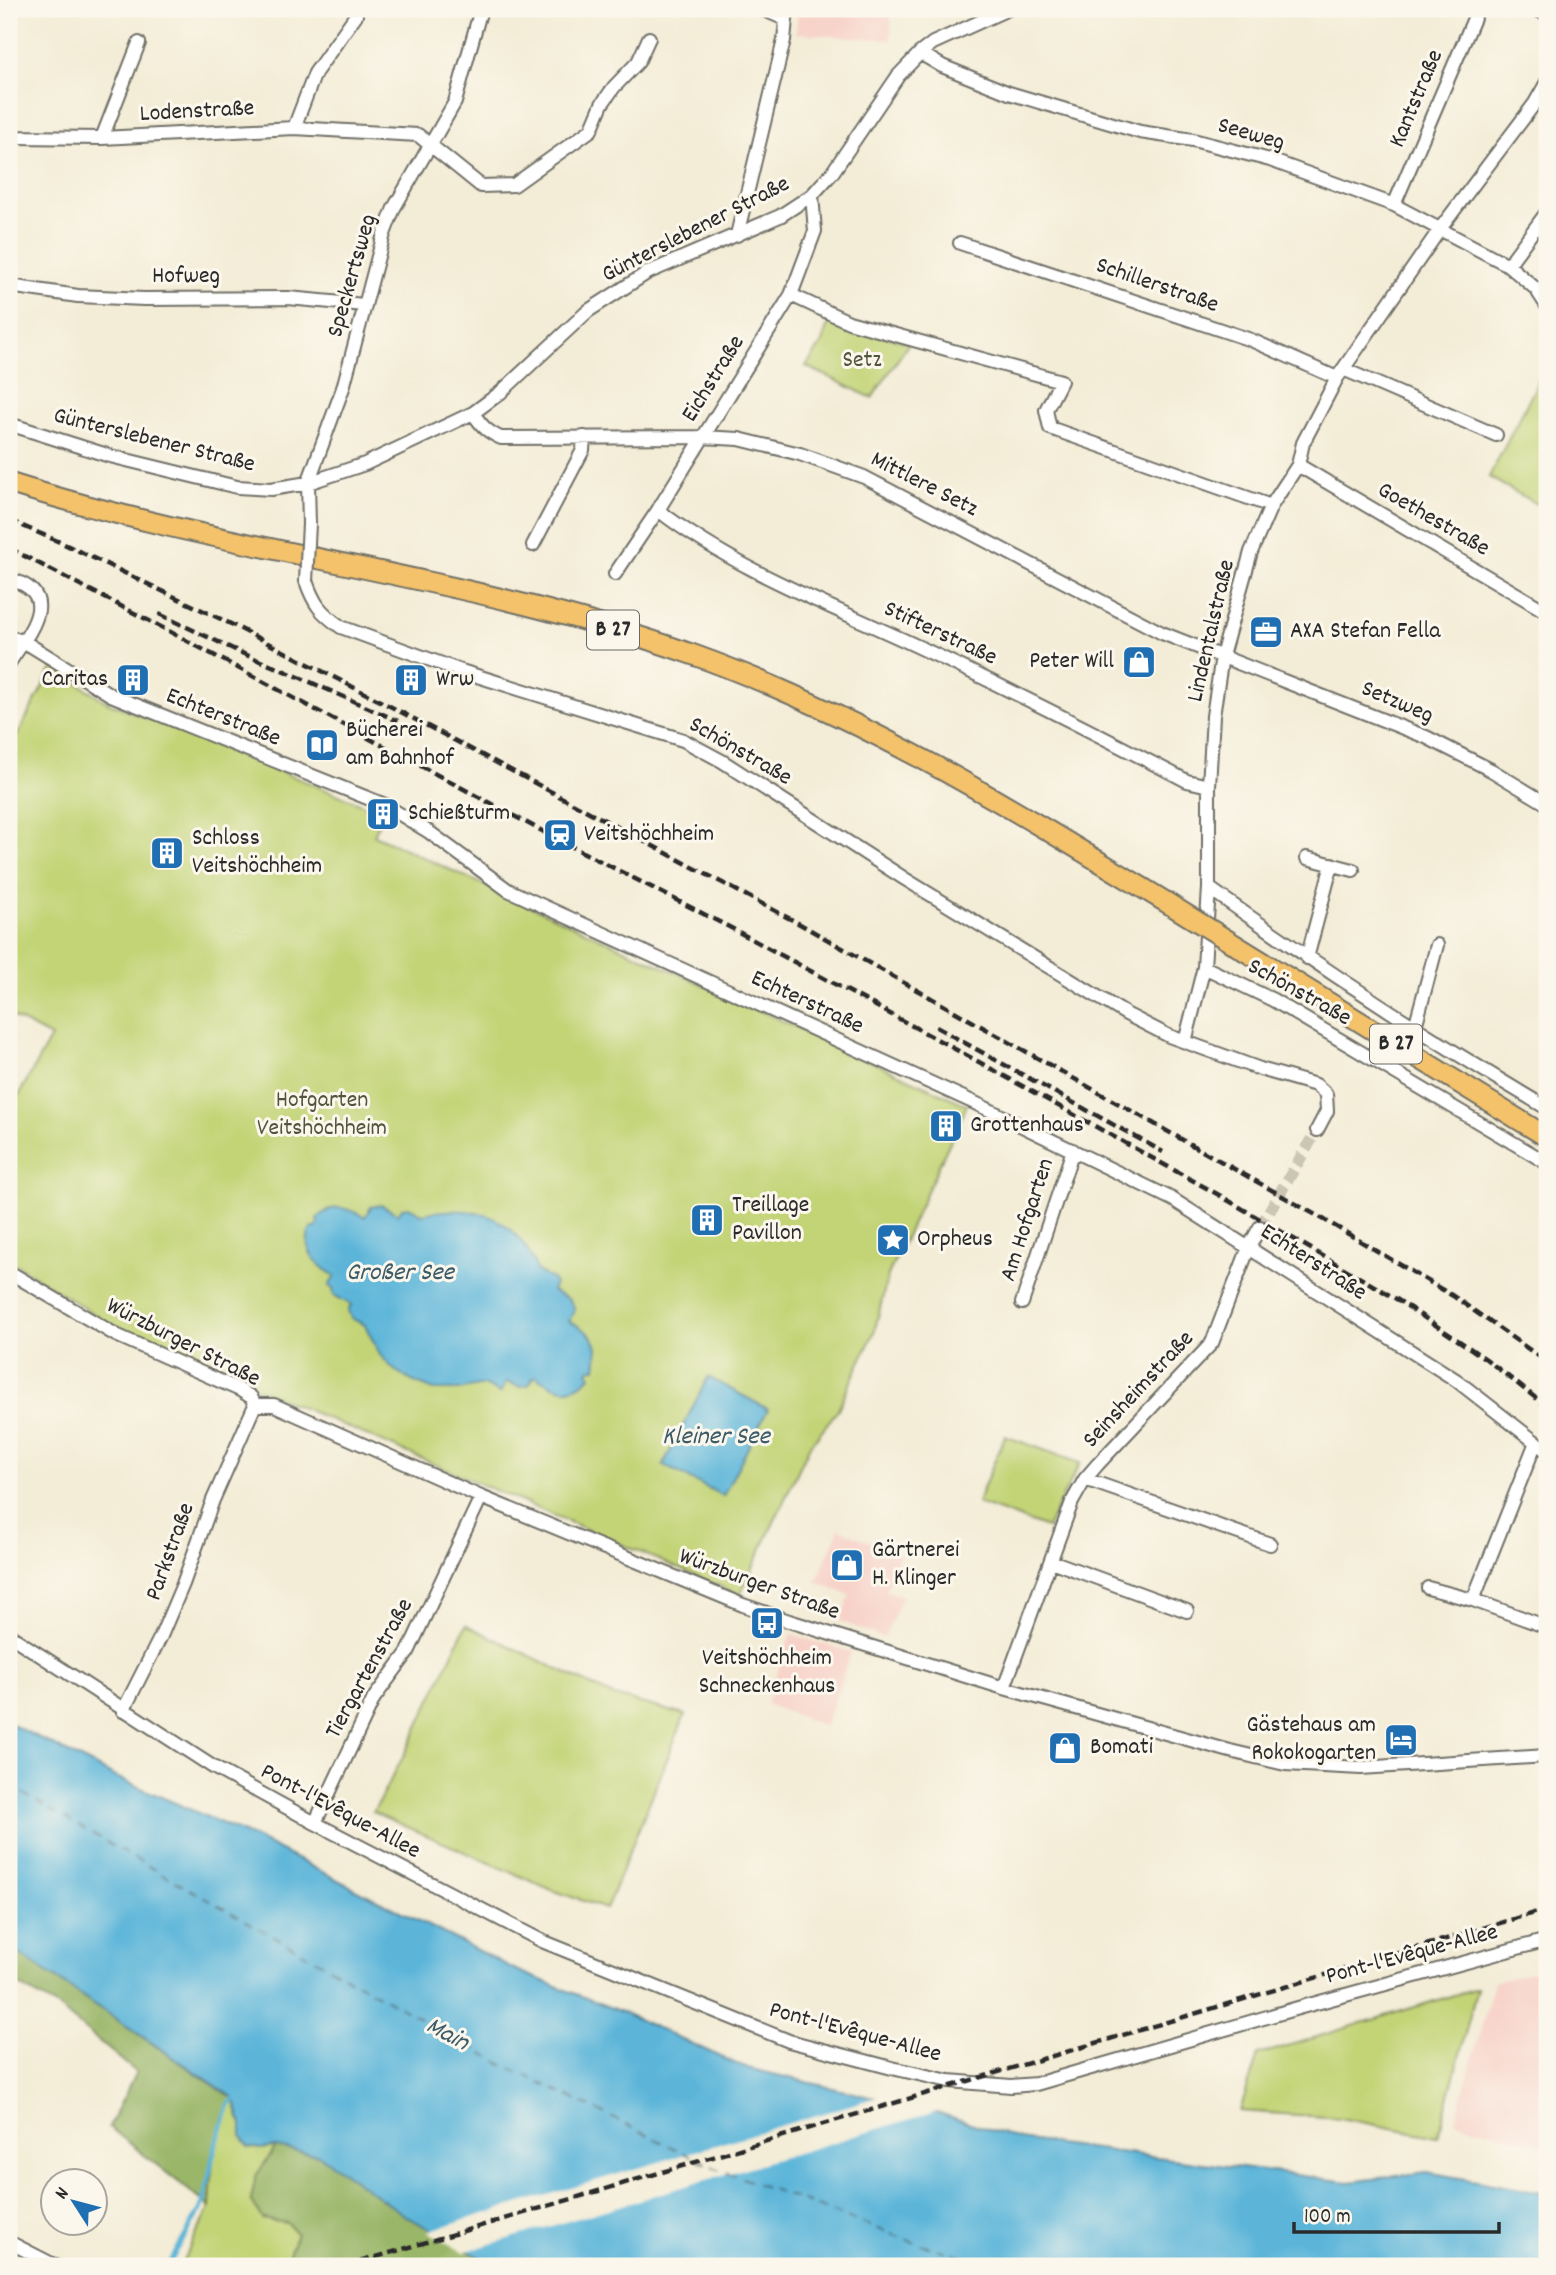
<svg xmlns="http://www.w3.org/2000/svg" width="1556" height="2275" viewBox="0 0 1556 2275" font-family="Dekko,sans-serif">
<rect width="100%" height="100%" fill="#fbf7ec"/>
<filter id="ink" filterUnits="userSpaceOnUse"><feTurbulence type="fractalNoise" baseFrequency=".0143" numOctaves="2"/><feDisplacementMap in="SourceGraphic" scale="14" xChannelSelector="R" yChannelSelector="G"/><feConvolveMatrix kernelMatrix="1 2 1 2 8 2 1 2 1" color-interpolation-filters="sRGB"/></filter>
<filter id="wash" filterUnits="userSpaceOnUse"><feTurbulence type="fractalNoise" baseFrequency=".00686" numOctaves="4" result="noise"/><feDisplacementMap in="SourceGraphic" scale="28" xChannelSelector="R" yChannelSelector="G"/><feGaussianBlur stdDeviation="1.57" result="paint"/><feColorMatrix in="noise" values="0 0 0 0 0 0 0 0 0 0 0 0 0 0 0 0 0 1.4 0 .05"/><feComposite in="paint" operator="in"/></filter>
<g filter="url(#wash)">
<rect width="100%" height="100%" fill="#f3ecd6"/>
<path fill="#f7d1c8" d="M 798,9 L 891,9 L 891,40 L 796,33 Z
M 839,1529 L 900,1555 L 886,1591 L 903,1596 L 884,1638 L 840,1621 L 850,1595 L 816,1582 Z
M 791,1634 L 851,1652 L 825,1726 L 766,1704 Z
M 1547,1968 L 1547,2147 L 1455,2122 L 1494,1982 Z"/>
<path fill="#c3d477" stroke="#778051" stroke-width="2" d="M 829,322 L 909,343 L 872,398 L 806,366 L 821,345 Z
M 1547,365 L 1547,510 L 1489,477 Z
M 53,667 L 107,702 L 379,811 L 378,815 L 381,819 L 374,835 L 967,1105 L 888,1275 L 874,1333 L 837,1411 L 809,1447 L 740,1595 L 116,1328 L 9,1260 L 9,1113 L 51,1037 L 9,1015 L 9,751 Z
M 1005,1436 L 1080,1463 L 1047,1528 L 977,1503 Z
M 466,1625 L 611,1695 L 685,1715 L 606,1909 L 552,1890 L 373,1812 L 408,1748 Z
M 1477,1988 L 1438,2137 L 1340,2118 L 1240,2111 L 1258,2055 Z
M 234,2099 L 242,2124 L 276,2147 L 256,2176 L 262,2219 L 287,2223 L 297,2234 L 284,2266 L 199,2266 L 194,2263 L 193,2266 L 180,2266 L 209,2210 L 213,2155 L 229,2105 Z"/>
<path fill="#9ab668" stroke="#62704a" stroke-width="2" d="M 9,1947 L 234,2099 L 229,2105 L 213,2155 L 210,2207 L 109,2127 L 136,2072 L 58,2007 L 9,1980 Z
M 276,2147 L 319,2155 L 403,2214 L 495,2266 L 284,2266 L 297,2234 L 287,2223 L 262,2219 L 251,2200 L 256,2176 Z"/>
<path fill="#5bb5d9" stroke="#437082" stroke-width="2" d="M 381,1205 L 398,1214 L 402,1208 L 409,1207 L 422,1214 C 478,1203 516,1216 538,1272 L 552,1279 L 555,1284 L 552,1291 L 570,1300 L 575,1309 L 569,1321 C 593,1333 601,1341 596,1368 L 591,1368 L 588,1371 L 591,1376 C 568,1398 558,1389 535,1376 L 528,1385 L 520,1387 L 507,1382 L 500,1393 L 484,1385 L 458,1390 L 434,1390 L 412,1381 L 393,1369 L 380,1355 L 365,1325 L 351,1318 L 348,1311 L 351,1305 L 334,1295 L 333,1289 L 329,1286 L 335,1276 C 318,1266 300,1250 311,1228 L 316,1228 L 318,1224 L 317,1219 C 333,1202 346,1207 365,1217 L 371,1207 Z
M 708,1377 L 768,1409 L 723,1496 L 663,1465 Z
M 9,1723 L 118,1778 L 253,1837 L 518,1971 L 624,2013 L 743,2067 L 939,2113 L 1019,2139 L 1349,2182 L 1427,2172 L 1547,2194 L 1547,2266 L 495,2266 L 403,2214 L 319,2155 L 276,2147 L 261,2149 L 248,2147 L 242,2136 L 242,2124 L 234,2098 L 9,1947 Z"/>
<path fill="#f3ecd6" d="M 884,2095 L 942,2110 L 464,2252 L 427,2231 Z"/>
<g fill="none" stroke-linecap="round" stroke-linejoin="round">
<path stroke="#5bb5d9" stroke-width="4.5" d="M 168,2266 L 204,2203 L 213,2155 L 229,2105 L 234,2099"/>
<path stroke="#3c5b68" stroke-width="2" stroke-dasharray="9 7" stroke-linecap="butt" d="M 9,1785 L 125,1853 L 500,2063 L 715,2168 L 921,2245 L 1002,2266"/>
</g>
</g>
<g filter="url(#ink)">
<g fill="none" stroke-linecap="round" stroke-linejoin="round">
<path stroke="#cbc5b4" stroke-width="12" stroke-dasharray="12 6" stroke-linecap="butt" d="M 1260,1227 L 1317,1130"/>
<g stroke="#716f67" stroke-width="16">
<path id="minor" d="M 762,9 L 785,19
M 1535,9 L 1547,14
M 920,53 L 942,66 L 1009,93 L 1140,132 L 1193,140 L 1270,160 L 1394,205 L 1508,265 L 1536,289 L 1547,306
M 294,128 L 315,73 L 356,15
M 9,135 L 16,137 L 102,138 L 294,128 L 418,135 L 481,186 L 514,185 L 591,130 L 602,104 L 614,87 L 638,62 L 649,38
M 102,138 L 139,43
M 1394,205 L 1478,9
M 737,235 L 784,40 L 787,9
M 960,243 L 1251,340 L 1337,378
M 1508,265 L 1547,212
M 9,286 L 78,296 L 144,299 L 288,298 L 364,305
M 791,295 L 849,322 L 1061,381 L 1046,410 L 1050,428 L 1271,506
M 1343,369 L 1496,435
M 473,413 C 481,425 487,432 501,438 L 702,437 L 739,439 L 800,454 L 864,477 L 1162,633 L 1426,737 L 1491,770 L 1547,804
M 9,424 L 110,456 L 237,487 L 271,489 L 308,483 L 365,464 L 473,413 L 500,393 L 588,311 L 647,273 L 780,216 L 812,195 L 832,173 L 898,76 L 920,53 L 933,43 L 1008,9
M 1298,465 L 1547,612
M 658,510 C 737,571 832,606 921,648 C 1011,690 1099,735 1187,781 L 1209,786
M 309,524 L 308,483 L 343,388 L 384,234 L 394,208 L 455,102 L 481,9
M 533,545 L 583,450 L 584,437
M 615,574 L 658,510 L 791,295 L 815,231 L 812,195
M 9,579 C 64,594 28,634 9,663
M 306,581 C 314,604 320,612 341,627 L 461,671 L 683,740 L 722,761 L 905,879 L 1126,1014 L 1169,1036 L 1205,1049 L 1260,1069 L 1316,1085 L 1326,1094 L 1327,1111 L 1317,1130
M 9,637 L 23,641 L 111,695 L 385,805 L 429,832 L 508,890 L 977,1104 L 1172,1199 L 1456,1380 L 1547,1451
M 1307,858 L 1353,870
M 1209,888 C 1318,966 1431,1040 1547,1108
M 1307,958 L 1332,864
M 1204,967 L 1273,1000 L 1547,1163
M 1415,1027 L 1437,945
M 1185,1042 L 1204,967 L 1209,888 L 1209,786 L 1213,716 L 1222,656 L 1251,552 L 1271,506 L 1298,465 L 1303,443 L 1337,378 L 1440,229 L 1535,103 L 1547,82
M 9,1272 L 116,1335 L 240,1390 L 251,1397 L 255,1405
M 1022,1303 L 1073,1150
M 255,1405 L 274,1405 L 481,1497 L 743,1605 L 789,1621 L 1004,1688 L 1230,1751 L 1285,1764 L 1361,1768 L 1547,1756
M 1085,1479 L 1270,1544
M 1051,1561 L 1187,1611
M 1428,1588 L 1473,1600 L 1547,1627
M 1473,1600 L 1536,1442
M 9,1635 L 213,1767 L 315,1823 L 542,1941 L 789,2041 L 892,2068 L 949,2081 L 1011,2086 L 1036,2084 L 1298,2008 L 1547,1940
M 1004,1688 L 1072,1502 L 1085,1479 L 1098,1464 L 1212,1343 L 1249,1247 L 1260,1227
M 123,1711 L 161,1636 L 183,1584 L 213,1500 L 255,1405
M 315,1823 L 374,1698 L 408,1652 L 481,1497
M 9,2242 L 56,2266"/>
</g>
<g stroke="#716f67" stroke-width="23">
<path id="primary" d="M 9,483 C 233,554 471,575 694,655 C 864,716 1016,811 1169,904
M 1245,951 L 1547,1137"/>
</g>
<use href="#minor" stroke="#fff" stroke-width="12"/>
<use href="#primary" stroke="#f3c26a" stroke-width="19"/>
<path stroke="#2b2b2b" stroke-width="4.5" stroke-dasharray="10 5" stroke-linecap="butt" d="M 9,520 L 62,543 L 225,621 L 386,704 L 798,923 L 1323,1219 L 1453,1296 L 1547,1362
M 9,548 L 165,629 L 557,839 L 733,929 L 979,1062 L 1219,1195 L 1398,1300 L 1486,1359 L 1547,1407
M 159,614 L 246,655 L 299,677 L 398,721
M 936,1027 L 1163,1152
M 346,2266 L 1547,1909"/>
<g stroke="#716f67" stroke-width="16" stroke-linecap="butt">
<path id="minor-bridge" d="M 306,581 L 309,524"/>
</g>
<g stroke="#716f67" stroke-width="23" stroke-linecap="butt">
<path id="primary-bridge" d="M 1169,904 L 1245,951"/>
</g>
<use href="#minor-bridge" stroke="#fff" stroke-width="12"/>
<use href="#primary-bridge" stroke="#f3c26a" stroke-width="19"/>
</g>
</g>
<defs>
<g id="office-square" transform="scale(1.75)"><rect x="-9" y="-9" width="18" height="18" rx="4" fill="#1f6fb2" stroke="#fbf7ec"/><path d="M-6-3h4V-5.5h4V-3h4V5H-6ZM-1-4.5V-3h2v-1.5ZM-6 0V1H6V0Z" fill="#fff"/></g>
<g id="shop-square" transform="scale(1.75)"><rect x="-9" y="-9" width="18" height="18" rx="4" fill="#1f6fb2" stroke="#fbf7ec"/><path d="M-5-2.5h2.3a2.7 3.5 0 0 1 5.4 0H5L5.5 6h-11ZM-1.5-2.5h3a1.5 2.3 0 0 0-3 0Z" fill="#fff"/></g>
<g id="building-square" transform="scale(1.75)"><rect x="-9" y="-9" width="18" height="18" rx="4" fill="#1f6fb2" stroke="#fbf7ec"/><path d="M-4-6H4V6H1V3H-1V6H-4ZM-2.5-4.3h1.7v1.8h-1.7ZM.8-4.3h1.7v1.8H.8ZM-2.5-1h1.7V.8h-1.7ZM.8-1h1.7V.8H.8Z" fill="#fff"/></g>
<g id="library-square" transform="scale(1.75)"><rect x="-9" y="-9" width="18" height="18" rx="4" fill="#1f6fb2" stroke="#fbf7ec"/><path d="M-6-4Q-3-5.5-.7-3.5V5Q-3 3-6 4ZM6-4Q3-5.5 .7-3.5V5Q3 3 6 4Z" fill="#fff"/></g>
<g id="station-square" transform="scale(1.75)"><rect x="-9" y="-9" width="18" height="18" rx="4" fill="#1f6fb2" stroke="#fbf7ec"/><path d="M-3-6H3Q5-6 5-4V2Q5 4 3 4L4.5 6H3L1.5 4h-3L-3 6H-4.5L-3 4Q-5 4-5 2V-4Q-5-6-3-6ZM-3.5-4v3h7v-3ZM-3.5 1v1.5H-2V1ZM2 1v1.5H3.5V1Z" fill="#fff"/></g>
<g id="sight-square" transform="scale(1.75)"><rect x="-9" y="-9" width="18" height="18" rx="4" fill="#1f6fb2" stroke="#fbf7ec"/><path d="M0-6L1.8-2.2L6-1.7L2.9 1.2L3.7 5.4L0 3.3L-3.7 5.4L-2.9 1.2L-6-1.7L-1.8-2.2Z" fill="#fff"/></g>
<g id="bus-square" transform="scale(1.75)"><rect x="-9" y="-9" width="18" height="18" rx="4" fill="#1f6fb2" stroke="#fbf7ec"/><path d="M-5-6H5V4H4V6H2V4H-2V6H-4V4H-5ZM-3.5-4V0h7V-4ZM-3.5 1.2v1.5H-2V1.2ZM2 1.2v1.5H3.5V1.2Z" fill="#fff"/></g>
<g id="hotel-square" transform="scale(1.75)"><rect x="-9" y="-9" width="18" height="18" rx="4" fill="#1f6fb2" stroke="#fbf7ec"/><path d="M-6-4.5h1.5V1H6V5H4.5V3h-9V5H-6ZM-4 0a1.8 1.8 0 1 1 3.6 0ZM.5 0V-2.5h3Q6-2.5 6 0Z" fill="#fff"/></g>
</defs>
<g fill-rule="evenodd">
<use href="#office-square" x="1266" y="632"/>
<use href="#shop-square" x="1139" y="662"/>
<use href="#building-square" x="133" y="680"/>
<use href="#building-square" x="411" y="680"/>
<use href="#library-square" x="322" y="745"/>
<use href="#building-square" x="383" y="814"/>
<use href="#station-square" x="560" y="835"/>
<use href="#building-square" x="167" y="853"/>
<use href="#building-square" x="946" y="1126"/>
<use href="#building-square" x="707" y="1220"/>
<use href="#sight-square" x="893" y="1240"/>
<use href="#shop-square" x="847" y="1565"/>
<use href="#bus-square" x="767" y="1623"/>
<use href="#hotel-square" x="1401" y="1740"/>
<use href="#shop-square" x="1065" y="1748"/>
</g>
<g text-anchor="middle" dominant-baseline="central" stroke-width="6" stroke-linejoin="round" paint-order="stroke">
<g fill="#fbf7ec" stroke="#696865" stroke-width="2">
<rect x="587" y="610.5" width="52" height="39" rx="5"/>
<rect x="1370" y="1024.5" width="52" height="39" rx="5"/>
</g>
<g font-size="23" font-weight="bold" fill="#2b2b2b">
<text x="613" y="630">B 27</text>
<text x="1396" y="1044">B 27</text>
</g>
<g font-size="24" fill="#2b2b2b" stroke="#fbf7ec">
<text transform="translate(1417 99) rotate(-67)">Kantstraße</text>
<text transform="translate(197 112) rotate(-3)">Lodenstraße</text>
<text transform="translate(1251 135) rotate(16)">Seeweg</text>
<text transform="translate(696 230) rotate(-27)">Günterslebener Straße</text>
<text transform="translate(353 276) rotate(-74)">Speckertsweg</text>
<text x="186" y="277">Hofweg</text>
<text transform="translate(1157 286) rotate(19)">Schillerstraße</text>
<text transform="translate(714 379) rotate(-58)">Eichstraße</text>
<text transform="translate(154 441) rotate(14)">Günterslebener Straße</text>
<text transform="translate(924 485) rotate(27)">Mittlere Setz</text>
<text transform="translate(1433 520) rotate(30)">Goethestraße</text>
<text transform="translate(1212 631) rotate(-77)">Lindentalstraße</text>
<text transform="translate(940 634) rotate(25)">Stifterstraße</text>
<text transform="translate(1397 703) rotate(23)">Setzweg</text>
<text transform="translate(223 718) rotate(22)">Echterstraße</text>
<text transform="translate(740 752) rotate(30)">Schönstraße</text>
<text transform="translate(1299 993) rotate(29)">Schönstraße</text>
<text transform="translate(807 1003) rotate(25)">Echterstraße</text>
<text transform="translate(1028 1220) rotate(-72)">Am Hofgarten</text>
<text transform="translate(1313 1263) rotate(33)">Echterstraße</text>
<text transform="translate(183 1343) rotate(27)">Würzburger Straße</text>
<text transform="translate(1139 1390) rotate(-47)">Seinsheimstraße</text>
<text transform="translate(171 1552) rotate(-70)">Parkstraße</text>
<text transform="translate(759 1585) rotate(20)">Würzburger Straße</text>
<text transform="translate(370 1669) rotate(-61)">Tiergartenstraße</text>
<text transform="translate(340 1812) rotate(28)">Pont-l'Evêque-Allee</text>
<text transform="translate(1412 1955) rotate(-15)">Pont-l'Evêque-Allee</text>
<text transform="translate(855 2033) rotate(15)">Pont-l'Evêque-Allee</text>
</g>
<g font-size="24" fill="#51553e" stroke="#fbf7ec">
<text x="862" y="361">Setz</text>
<text x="322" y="1101">Hofgarten<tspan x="322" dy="28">Veitshöchheim</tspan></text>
</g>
<g font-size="24" fill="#2b2b2b" stroke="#fbf7ec" text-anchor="start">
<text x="1290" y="632">AXA Stefan Fella</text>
<text x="1114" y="662" text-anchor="end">Peter Will</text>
<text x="108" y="680" text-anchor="end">Caritas</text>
<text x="436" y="680">Wrw</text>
<text x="346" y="731">Bücherei<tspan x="346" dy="28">am Bahnhof</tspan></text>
<text x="408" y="814">Schießturm</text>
<text x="584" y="835">Veitshöchheim</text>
<text x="192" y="839">Schloss<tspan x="192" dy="28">Veitshöchheim</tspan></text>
<text x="970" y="1126">Grottenhaus</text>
<text x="732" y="1206">Treillage<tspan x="732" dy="28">Pavillon</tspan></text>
<text x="917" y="1240">Orpheus</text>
<text x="872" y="1551">Gärtnerei<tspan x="872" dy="28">H. Klinger</tspan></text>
<text x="767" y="1659" text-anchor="middle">Veitshöchheim<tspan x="767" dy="28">Schneckenhaus</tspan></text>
<text x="1376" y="1726" text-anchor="end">Gästehaus am<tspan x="1376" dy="28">Rokokogarten</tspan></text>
<text x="1090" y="1748">Bomati</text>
</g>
<g font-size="26" font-style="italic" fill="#3c5b68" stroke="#fbf7ec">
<text x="400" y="1273">Großer See</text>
<text x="716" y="1437">Kleiner See</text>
<text transform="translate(447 2035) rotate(28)">Main</text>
</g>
</g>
<rect width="1556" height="2275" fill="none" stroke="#fbf7ec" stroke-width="35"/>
<g transform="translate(74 2202) rotate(306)"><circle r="33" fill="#fbf7ec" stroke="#a8a59f" stroke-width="2"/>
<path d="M0-5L12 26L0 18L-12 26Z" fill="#1f6fb2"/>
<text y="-10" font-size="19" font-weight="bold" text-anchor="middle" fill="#2b2b2b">N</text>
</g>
<path d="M1294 2222v10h205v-10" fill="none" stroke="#2b2b2b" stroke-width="3.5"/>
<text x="1304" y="2222" font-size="21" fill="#2b2b2b" stroke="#fbf7ec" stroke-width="5" paint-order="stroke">100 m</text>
</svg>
